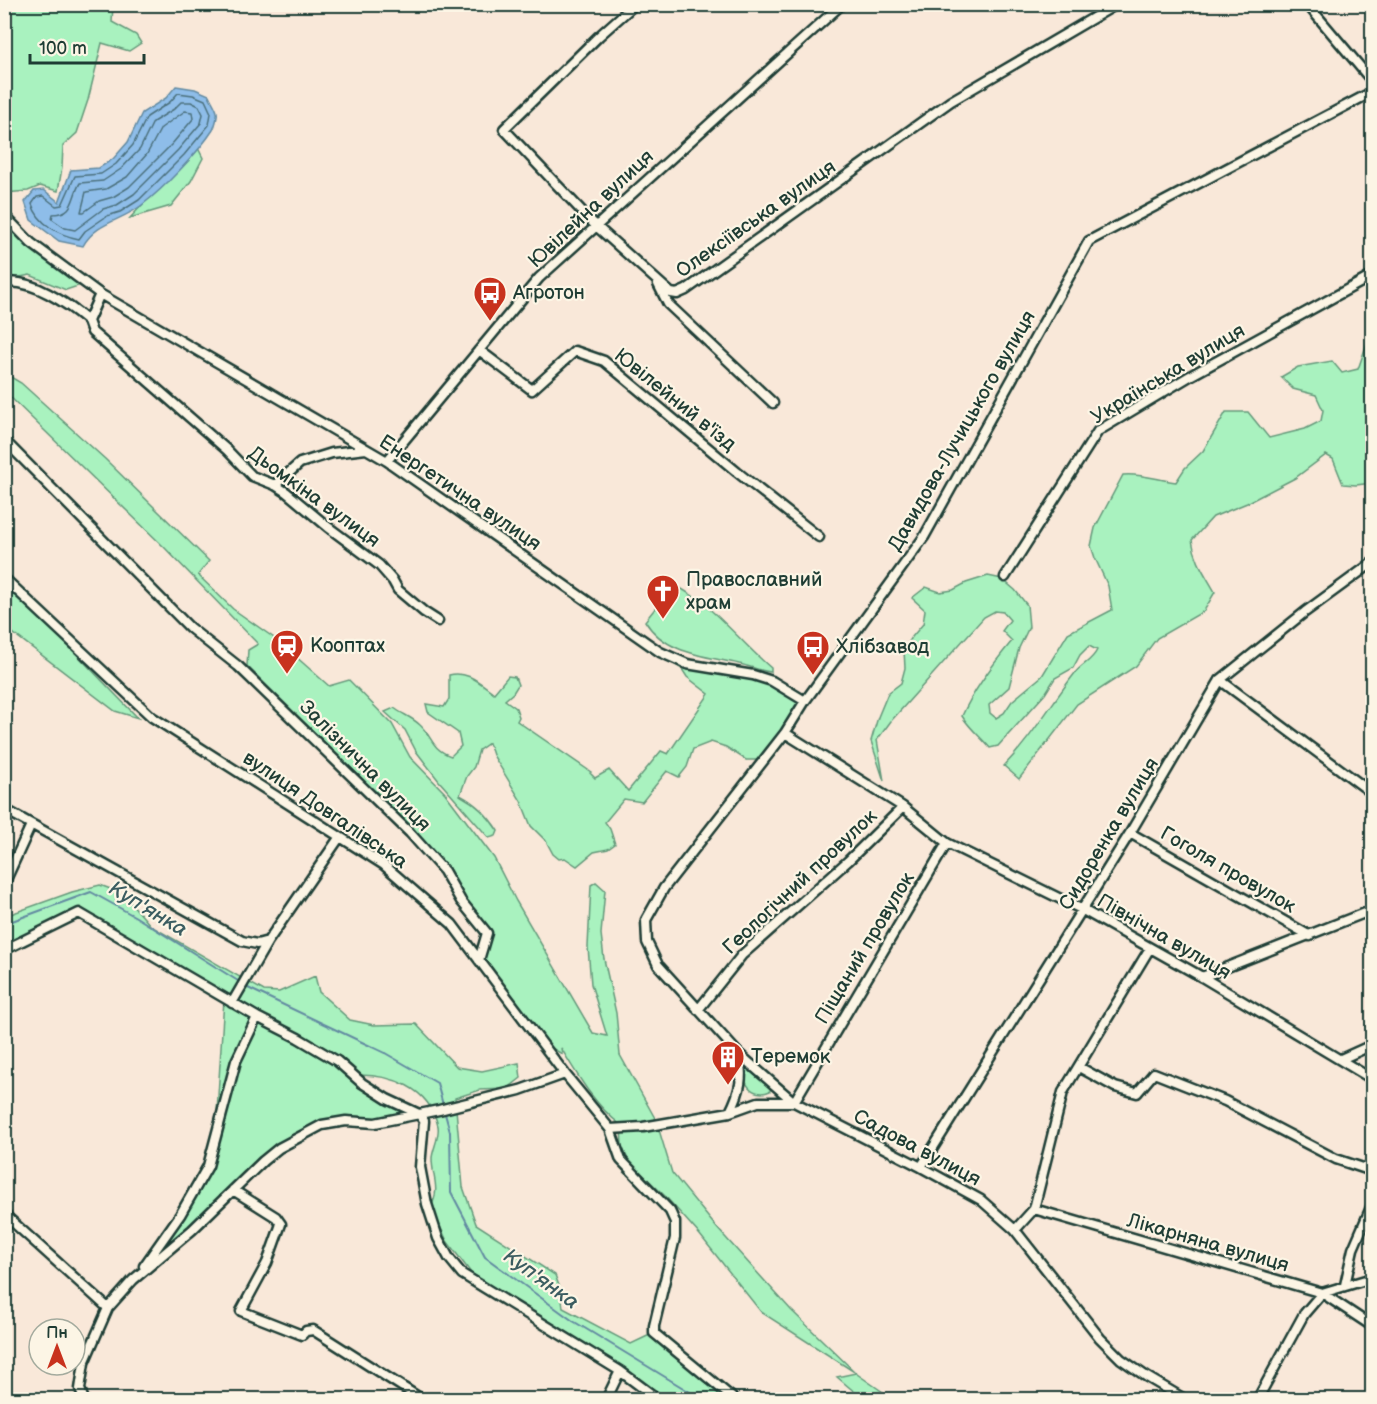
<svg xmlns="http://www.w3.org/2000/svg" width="1377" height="1404" viewBox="0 0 1377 1404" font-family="'Balsamiq Sans',sans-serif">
<rect width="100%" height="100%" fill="#f9e8d9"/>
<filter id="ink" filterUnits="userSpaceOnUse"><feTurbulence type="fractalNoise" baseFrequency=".0167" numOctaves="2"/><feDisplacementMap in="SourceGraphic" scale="12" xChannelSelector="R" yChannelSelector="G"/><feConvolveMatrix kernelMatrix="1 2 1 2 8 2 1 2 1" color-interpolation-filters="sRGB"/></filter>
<g filter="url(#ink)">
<path fill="#a9f2bf" stroke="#64987a" stroke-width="1.5" d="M 4,5 L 113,5 L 112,22 L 136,35 L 141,43 L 129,51 L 102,43 L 88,100 L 77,133 L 63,146 L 62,168 L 58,191 L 40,186 L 28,191 L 5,193 Z
M 197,146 L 203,158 L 191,181 L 171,206 L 130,218 Z
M 5,223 L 81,285 L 66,290 L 30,275 L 5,280 Z
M 1372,329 L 1372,483 L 1356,485 L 1343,484 L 1333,459 L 1326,455 L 1295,478 L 1247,503 L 1213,517 L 1192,540 C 1195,561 1205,574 1215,592 L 1204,611 L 1157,638 L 1136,666 L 1077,704 L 1019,779 L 1004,766 C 1033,736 1050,705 1075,673 C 1082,664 1092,661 1097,650 L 1089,646 L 1080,655 L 1073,668 L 1055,678 L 1045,694 L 998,746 L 990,748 C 981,737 970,729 962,716 C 974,689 993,664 1012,641 L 1002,631 L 1010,620 L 1003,612 L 995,611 L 984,617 L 891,721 L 877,740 L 884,781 L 871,741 L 878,717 L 888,693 L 901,683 L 905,668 L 904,650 L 912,637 L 923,624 L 925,610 L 912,598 L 926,587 L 940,592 L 953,590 L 966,583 L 988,576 L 1002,579 L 1015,590 L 1027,605 L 1029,627 L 1019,648 L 1009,687 L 989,705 L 990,713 L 996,718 L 1004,713 L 1012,701 L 1042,676 L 1068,633 L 1112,610 L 1108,586 L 1095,558 L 1091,546 L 1095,528 L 1123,475 C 1141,473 1158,480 1176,482 L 1185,468 L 1203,451 L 1226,412 L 1248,412 L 1269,438 L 1305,429 L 1321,421 L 1323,410 L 1316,395 L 1293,389 L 1281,377 L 1298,367 L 1332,361 L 1342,373 L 1358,369 Z
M 4,373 L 21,383 L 105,459 L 209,561 L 198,575 L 233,609 L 277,640 L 329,686 L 349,680 L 392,724 L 410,757 L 445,793 L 494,858 L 516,901 L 593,1033 L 607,1036 L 591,984 L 588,947 L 591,885 L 596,882 L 605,890 L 601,934 L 604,959 L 616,1013 L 620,1055 L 656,1120 L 672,1173 L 717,1228 L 791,1310 L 857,1374 L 893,1399 L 863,1399 L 837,1377 L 856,1373 L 761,1312 L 700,1235 L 666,1197 L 629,1161 L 622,1147 L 621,1125 C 595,1106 578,1076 561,1048 L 562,1054 L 548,1046 L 482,961 L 488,944 L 439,861 L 362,779 L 247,666 L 248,650 L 258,644 L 164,547 L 5,392 Z
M 4,579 L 138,718 L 115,711 L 5,627 Z
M 674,585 C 712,603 739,641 771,668 L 771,672 C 760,671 750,666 739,664 C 706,656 665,654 645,621 Z
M 582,603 L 687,664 L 752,674 L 805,701 L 764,760 L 746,760 L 726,747 L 711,742 L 693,749 L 687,767 L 679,777 L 667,771 L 642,802 L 624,799 L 605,822 L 610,829 L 615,844 L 608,849 L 594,852 L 577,866 L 565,858 L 559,859 L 553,854 L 546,841 L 531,826 L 521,801 L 493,755 L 489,743 L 479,750 L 474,767 L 467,776 L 460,795 C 477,804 488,815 498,831 L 496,836 L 489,838 L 439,781 L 416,751 L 405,730 L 385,712 L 394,708 C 402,714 413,718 420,725 C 433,737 430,748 451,756 L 461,746 L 458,733 L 428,712 L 426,704 L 444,707 L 449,699 L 449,675 C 467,670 480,683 494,693 L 508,676 L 515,677 L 518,685 L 513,693 L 505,700 L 516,708 L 519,717 L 517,721 L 591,772 L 590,773 L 595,778 L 609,770 L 628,791 L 661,751 L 668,754 L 709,694 L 687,677 L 682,669 L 622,631 Z
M 100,885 L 113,890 L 131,903 L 151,926 L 264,991 L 279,992 L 315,976 L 319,992 L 350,1020 L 374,1025 L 416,1024 L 457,1067 L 482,1071 L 519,1063 L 521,1078 L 507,1089 L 480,1090 L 455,1098 L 463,1187 L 476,1224 L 555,1275 L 561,1291 L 563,1308 L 631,1344 L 654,1333 L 734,1399 L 659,1399 L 471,1273 L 447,1241 L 431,1207 C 441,1187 432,1178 432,1158 C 433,1148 440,1136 438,1126 C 429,1087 391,1074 355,1075 L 419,1114 L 386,1121 L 334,1123 L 280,1148 L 136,1277 L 206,1170 L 213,1146 L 217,1112 L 224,999 L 79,913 L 5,949 L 5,916 L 72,892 Z
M 748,1065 L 771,1085 L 770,1091 C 753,1099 738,1081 748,1065 Z"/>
<path fill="#8ebde9" stroke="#628aa1" stroke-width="1.5" d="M 176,86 L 195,89 L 209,95 C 211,100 216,107 217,112 C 218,116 215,126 213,130 C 198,153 164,188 142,205 C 122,221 96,222 83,246 L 59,241 L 31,220 L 25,202 L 34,191 L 44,190 L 59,202 L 71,170 L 99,168 L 113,159 L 128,142 L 142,113 L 166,98 Z"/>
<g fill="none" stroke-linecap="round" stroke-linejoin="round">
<path stroke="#4b707c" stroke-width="1.5" d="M 178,93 L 193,95 L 205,100 L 211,113 L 209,125 L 184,155 L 139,200 L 120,212 L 107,216 L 85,231 L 79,239 C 59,235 38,224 32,204 L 37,197 L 43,196 L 56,206 L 62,205 L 75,176 L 101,174 L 116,164 L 133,145 L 147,117 L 170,102 Z
M 181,102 L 191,102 L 199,106 L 203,114 L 201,123 L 178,150 L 134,194 L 117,205 L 103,209 L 75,230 L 65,228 L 52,219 L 53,214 C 75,214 71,198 80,183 L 103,181 L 121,169 L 140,149 L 153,122 L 174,109 Z
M 185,111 L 192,112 L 193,119 L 172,144 L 129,187 L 113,197 L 99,201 L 84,212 L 81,212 L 86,192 L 106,189 L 127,177 L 147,154 L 161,128 Z"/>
<path stroke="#628aa1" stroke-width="2" d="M 4,924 L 91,892 L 136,917 L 238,981
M 248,988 L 385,1053 L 437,1083 L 443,1105
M 444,1110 L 450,1132 L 451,1192 L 485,1257 L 573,1321 L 703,1400"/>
<g stroke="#1f3d34" stroke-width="13">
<path id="minor" d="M 1307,4 L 1372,81
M 634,5 L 599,36 L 504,129 L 595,225 L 671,293 L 677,294 L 686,290 L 951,101 L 1117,4
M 4,215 L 31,243 L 100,294 L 387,461 L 660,652 L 687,664 L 753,675 L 772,681 L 805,701
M 4,283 C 31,278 68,304 88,321
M 658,284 L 668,304 L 773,403
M 100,294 L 88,321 L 92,332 L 227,450 L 252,476 L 275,485 L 286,492 L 328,527 L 379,565 L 393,581 L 398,590 L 424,612 L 438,621
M 479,350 L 532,390 L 575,351 L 604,361 L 737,472 L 819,537
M 4,440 L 190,628 L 238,666 L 410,833 L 444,871 L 461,901 L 487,933 L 479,960
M 387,461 L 539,278 L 842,4
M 275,485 L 300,463 L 332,453 L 366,449
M 1005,577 L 1098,431 L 1190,376 L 1372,276
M 4,578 L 152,717 L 384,865 L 452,924 L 565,1074 L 610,1129 L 621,1160 L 670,1211 L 675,1222 L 675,1238 L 654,1326 L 654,1333 L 735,1400
M 1220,680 L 1372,793
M 785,733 L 903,807 L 947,843 L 1083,910 L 1202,977 L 1372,1079
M 4,809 L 242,941 L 257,944 L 268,941 L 339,838
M 1130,833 L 1310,936
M 4,884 L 31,825
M 4,950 L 79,913 L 257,1017 L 298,1038 L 337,1061 L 362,1083 L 387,1099 L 419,1114 L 424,1121 L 420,1167 L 427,1204 L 438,1238 L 449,1258 L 462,1274 L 620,1371 L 659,1400
M 1202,977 L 1372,910
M 232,1003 L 268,941
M 698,1010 L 742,955 L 848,861 L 903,807
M 1341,1059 L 1372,1045
M 1079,1067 L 1115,1087 L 1137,1093 L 1154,1073 L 1225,1101 L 1336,1159 L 1372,1171
M 730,1112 L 758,1102 L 794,1102 L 947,843
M 610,1129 L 643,1127 L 730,1112 C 741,1090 743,1078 739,1054
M 921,1167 L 1130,833 L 1220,680 L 1305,612 L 1372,563
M 233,1190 L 276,1217 L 281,1224 L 267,1263 L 241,1311 L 302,1335 L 306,1331 L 313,1330 L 423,1400
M 1034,1209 L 1322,1293 L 1372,1326
M 4,1214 L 108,1308
M 1015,1230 L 1034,1209 L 1063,1092 L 1150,948
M 144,1266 L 180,1215 L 208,1166 L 236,1061 L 257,1017
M 1345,1285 L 1353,1249 L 1372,1205
M 84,1400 L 80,1389 L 84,1363 L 108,1308 L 133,1280 L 192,1230 L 263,1161 L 279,1148 L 322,1125 L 346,1121 L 375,1123 L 439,1110 L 520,1090 L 565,1074
M 606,1400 L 620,1371
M 1186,1400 L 1147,1377 L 1121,1359 L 1100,1338 L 1015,1230 L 981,1200 L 921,1167 L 794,1102 L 739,1054 L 658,965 L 647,942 L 646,920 L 664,888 L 785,733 L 805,701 L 924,537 L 1089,241 L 1372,92
M 1257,1400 L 1304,1314 L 1322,1293 L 1372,1278"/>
</g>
<use href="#minor" stroke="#fcf5e5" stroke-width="8"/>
</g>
</g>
<defs>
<g id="bus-pin" transform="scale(1.725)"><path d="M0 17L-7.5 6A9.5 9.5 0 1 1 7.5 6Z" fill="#c8321e" stroke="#fcf5e5"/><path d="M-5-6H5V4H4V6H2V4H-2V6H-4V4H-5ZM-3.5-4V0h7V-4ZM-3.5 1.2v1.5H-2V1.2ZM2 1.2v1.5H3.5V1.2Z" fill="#fff"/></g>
<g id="church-pin" transform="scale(1.725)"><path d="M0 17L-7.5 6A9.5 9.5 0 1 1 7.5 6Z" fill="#c8321e" stroke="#fcf5e5"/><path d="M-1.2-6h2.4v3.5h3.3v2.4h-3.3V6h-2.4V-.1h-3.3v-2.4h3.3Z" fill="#fff"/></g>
<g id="station-pin" transform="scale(1.725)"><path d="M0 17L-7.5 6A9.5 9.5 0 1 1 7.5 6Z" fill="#c8321e" stroke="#fcf5e5"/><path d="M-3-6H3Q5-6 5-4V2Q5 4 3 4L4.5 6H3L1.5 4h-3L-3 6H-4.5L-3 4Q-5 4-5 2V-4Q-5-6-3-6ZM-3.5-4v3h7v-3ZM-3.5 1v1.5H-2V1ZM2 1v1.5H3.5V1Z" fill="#fff"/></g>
<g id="building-pin" transform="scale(1.725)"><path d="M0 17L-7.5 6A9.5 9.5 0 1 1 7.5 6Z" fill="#c8321e" stroke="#fcf5e5"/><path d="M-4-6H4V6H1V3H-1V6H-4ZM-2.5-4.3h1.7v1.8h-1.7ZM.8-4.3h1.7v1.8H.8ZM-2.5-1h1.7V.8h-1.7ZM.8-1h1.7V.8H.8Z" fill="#fff"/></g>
</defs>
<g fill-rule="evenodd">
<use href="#bus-pin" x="490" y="293"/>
<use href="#church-pin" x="663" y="591"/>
<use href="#station-pin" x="287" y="646"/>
<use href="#bus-pin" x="813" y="647"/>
<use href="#building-pin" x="728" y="1057"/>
</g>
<g text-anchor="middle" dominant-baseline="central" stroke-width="4.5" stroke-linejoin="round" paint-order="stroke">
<g font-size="20" fill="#1f3d34" stroke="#fcf5e5">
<text transform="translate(591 209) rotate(-43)">Ювілейна вулиця</text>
<text transform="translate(756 219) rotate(-35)">Олексіївська вулиця</text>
<text transform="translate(1168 374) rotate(-31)">Українська вулиця</text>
<text transform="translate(675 400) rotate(39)">Ювілейний в'їзд</text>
<text transform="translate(962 431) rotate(-60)">Давидова-Лучицького вулиця</text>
<text transform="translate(460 493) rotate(34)">Енергетична вулиця</text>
<text transform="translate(314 497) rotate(36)">Дьомкіна вулиця</text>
<text transform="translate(365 766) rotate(45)">Залізнична вулиця</text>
<text transform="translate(325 810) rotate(34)">вулиця Довгалівська</text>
<text transform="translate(1109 834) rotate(-59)">Сидоренка вулиця</text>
<text transform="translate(1228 870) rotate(30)">Гоголя провулок</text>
<text transform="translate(800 882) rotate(-43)">Геологічний провулок</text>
<text transform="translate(1164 937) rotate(30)">Північна вулиця</text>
<text transform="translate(865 948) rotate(-59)">Піщаний провулок</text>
<text transform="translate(917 1148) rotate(28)">Садова вулиця</text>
<text transform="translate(1208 1243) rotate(16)">Лікарняна вулиця</text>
</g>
<g font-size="20" fill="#1f3d34" stroke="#fcf5e5" text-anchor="start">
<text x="513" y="293">Агротон</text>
<text x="686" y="580">Православний<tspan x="686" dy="23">храм</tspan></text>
<text x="310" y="646">Кооптах</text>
<text x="836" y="647">Хлібзавод</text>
<text x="751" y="1057">Теремок</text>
</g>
<g font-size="21" font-style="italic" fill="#3b5d61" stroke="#fcf5e5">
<text transform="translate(148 909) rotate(31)">Куп'янка</text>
<text transform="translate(541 1279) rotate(36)">Куп'янка</text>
</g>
</g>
<rect width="1377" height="1404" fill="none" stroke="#fcf5e5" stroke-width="24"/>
<rect x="12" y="12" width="1353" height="1380" fill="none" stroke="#1f3d34" stroke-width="2" filter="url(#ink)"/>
<g transform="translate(57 1347)"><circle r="28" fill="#fcf5e5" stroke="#a4ab9e" stroke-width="1.5"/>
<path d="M0-4.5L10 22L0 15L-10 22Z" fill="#c8321e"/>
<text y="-9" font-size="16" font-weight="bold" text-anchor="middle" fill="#1f3d34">Пн</text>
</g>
<path d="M30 54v9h114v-9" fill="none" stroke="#1f3d34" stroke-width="3"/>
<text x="39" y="54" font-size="18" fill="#1f3d34" stroke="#fcf5e5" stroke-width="4.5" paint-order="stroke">100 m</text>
</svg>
